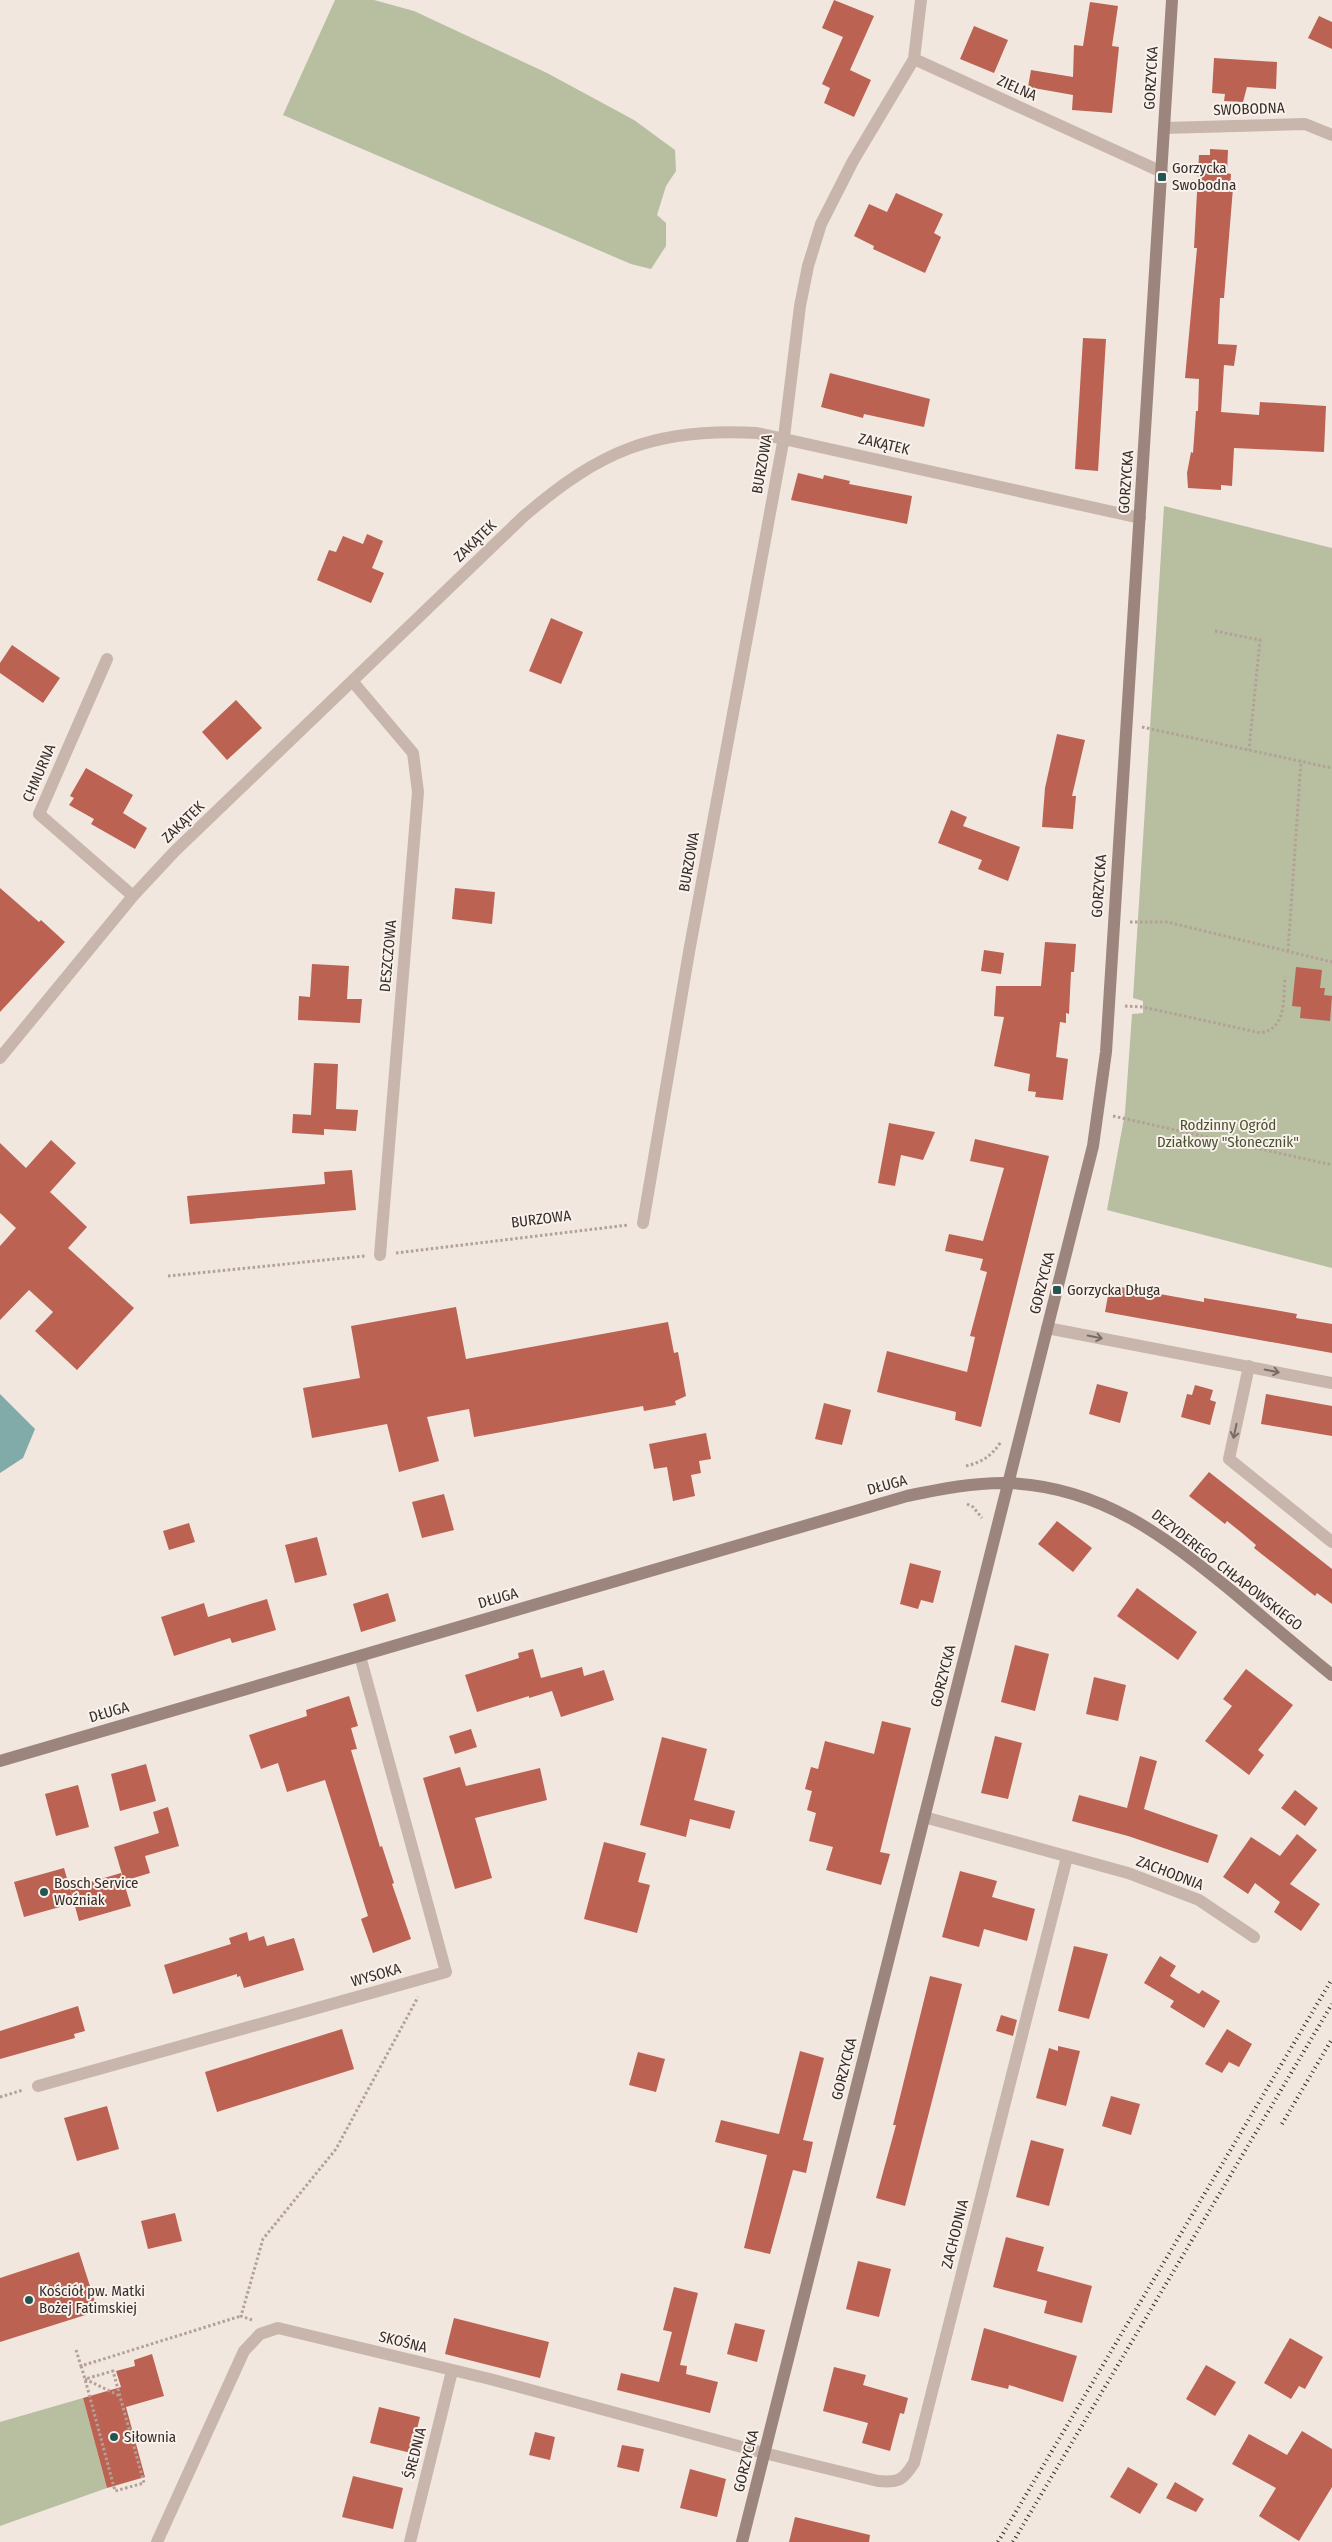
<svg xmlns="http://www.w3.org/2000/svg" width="1332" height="2542" viewBox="0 0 1332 2542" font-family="'Fira Sans Condensed',sans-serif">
<rect width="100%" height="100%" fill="#f1e7df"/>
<path fill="#b7bfa0" d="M 335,0 L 374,0 L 414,11 L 547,73 L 634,120 L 675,150 L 676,171 L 666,186 L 657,215 L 666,223 L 666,246 L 651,269 L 631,264 L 283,115 Z
M 1164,506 L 1332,548 L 1332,1268 L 1107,1210 L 1125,1113 L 1132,1014 L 1143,1013 L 1143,1001 L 1133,998 Z
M 83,2398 L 107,2488 L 0,2526 L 0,2422 Z"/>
<path fill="#80aba9" d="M 0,1394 L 35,1429 L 23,1458 L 0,1473 Z"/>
<path fill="#bb6253" d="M 834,0 L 874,16 L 850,70 L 871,80 L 854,117 L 824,103 L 830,88 L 822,84 L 843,37 L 822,28 Z
M 1090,2 L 1118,6 L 1112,46 L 1119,47 L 1112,113 L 1072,110 L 1073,95 L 1028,87 L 1031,70 L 1073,77 L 1074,45 L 1083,46 Z
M 1319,16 L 1332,22 L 1332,49 L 1308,38 Z
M 974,26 L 1008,40 L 994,73 L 960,59 Z
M 1214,58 L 1277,62 L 1276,89 L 1247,87 L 1243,102 L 1224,101 L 1225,94 L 1212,93 Z
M 1210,149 L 1228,150 L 1227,173 L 1231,174 L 1230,188 L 1233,188 L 1224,298 L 1220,298 L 1218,344 L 1237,345 L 1234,366 L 1224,365 L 1221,412 L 1259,415 L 1260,402 L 1326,406 L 1324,452 L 1234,448 L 1232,486 L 1221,485 L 1221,490 L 1188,488 L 1187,473 L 1191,452 L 1193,453 L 1196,411 L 1198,411 L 1199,379 L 1185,378 L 1197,248 L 1194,248 L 1199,155 L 1210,155 Z
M 896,193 L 943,214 L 934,233 L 941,237 L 925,273 L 873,249 L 874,246 L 854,236 L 869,204 L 887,212 Z
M 1083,338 L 1106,339 L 1098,471 L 1075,469 Z
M 830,373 L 930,399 L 924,427 L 864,414 L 863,418 L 821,407 Z
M 798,473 L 823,479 L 824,475 L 850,481 L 849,484 L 912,496 L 907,524 L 791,500 Z
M 367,534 L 383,541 L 372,568 L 384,573 L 371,603 L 317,580 L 329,550 L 336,552 L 343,536 L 363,544 Z
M 551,618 L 583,632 L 561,684 L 529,671 Z
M 12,645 L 60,678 L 43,703 L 0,673 L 0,663 Z
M 236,700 L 262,728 L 227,760 L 202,732 Z
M 1057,734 L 1085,740 L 1072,796 L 1076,796 L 1073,829 L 1042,827 L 1045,788 Z
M 86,768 L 133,795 L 123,813 L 147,828 L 135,849 L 91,824 L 94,819 L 69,805 L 74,798 L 70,796 Z
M 951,810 L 967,817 L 963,826 L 1020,847 L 1008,881 L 978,869 L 982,860 L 938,843 Z
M 0,888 L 39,922 L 41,920 L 65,942 L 0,1012 Z
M 455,888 L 495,892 L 492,924 L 452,919 Z
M 1045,942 L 1076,944 L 1074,972 L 1071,972 L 1069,1014 L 1066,1013 L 1066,1023 L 1060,1022 L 1056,1057 L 1068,1059 L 1063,1100 L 1035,1097 L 1036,1092 L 1028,1091 L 1030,1074 L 994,1066 L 1004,1017 L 994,1016 L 996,986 L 1041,986 Z
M 984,950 L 1004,953 L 1001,974 L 981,971 Z
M 312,964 L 349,966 L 347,999 L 362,999 L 360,1023 L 298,1020 L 299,996 L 310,997 Z
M 1296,967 L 1322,970 L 1320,988 L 1325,988 L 1324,995 L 1332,996 L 1330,1021 L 1300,1018 L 1301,1007 L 1292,1006 Z
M 314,1063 L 338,1064 L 336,1109 L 358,1110 L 356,1131 L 324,1129 L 324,1135 L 292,1133 L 293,1114 L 311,1115 Z
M 889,1123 L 935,1132 L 923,1160 L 901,1155 L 895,1186 L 878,1183 Z
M 975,1139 L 1049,1156 L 981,1427 L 955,1420 L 956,1412 L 877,1392 L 887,1351 L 967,1372 L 975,1337 L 970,1336 L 987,1272 L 980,1270 L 983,1259 L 945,1251 L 949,1234 L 983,1241 L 1004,1168 L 970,1161 Z
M 51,1140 L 76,1163 L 50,1192 L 87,1227 L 68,1248 L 134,1308 L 77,1370 L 35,1331 L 53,1312 L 29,1290 L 0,1320 L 0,1246 L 16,1228 L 0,1213 L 0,1143 L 26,1168 Z
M 352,1170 L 356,1210 L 190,1224 L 187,1196 L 325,1184 L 324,1172 Z
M 1110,1285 L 1204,1302 L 1204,1298 L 1275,1310 L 1297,1314 L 1296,1318 L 1332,1324 L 1332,1353 L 1105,1312 Z
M 456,1307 L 466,1359 L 668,1322 L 674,1353 L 678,1352 L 686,1396 L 675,1401 L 676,1405 L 644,1411 L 643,1406 L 474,1437 L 469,1409 L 427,1417 L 439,1461 L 399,1472 L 387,1424 L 312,1438 L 303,1388 L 360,1378 L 351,1326 Z
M 1097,1384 L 1128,1392 L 1120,1423 L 1089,1414 Z
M 1195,1385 L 1213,1390 L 1210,1400 L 1216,1402 L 1210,1425 L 1181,1417 L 1187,1394 L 1192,1395 Z
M 1266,1394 L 1332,1406 L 1332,1436 L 1261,1424 Z
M 824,1403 L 851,1410 L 842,1445 L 815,1439 Z
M 706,1433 L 711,1459 L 699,1461 L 701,1473 L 691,1475 L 695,1496 L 673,1501 L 667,1467 L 654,1469 L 649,1444 Z
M 1209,1472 L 1332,1569 L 1332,1604 L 1317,1593 L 1315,1596 L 1254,1548 L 1256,1545 L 1242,1533 L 1227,1521 L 1225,1524 L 1189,1496 Z
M 444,1494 L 454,1530 L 422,1538 L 412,1502 Z
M 1057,1521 L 1092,1548 L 1073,1572 L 1038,1544 Z
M 189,1523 L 195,1542 L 169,1550 L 163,1531 Z
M 317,1537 L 327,1575 L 295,1583 L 285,1545 Z
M 910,1563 L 941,1571 L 933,1603 L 921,1600 L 918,1609 L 900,1604 Z
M 1137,1588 L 1197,1632 L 1178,1660 L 1117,1616 Z
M 388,1593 L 396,1621 L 361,1632 L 353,1604 Z
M 267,1599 L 276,1630 L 232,1643 L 230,1638 L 174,1656 L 161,1617 L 204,1603 L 208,1617 Z
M 1015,1645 L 1049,1654 L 1035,1711 L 1001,1702 Z
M 533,1649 L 541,1678 L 582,1667 L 584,1676 L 604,1670 L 614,1700 L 561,1717 L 552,1691 L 529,1698 L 529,1696 L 477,1712 L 465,1675 L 519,1658 L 518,1653 Z
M 1246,1669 L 1293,1705 L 1258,1750 L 1264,1755 L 1249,1775 L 1205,1741 L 1232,1706 L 1223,1699 Z
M 1094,1677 L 1126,1685 L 1118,1721 L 1086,1714 Z
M 349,1696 L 358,1726 L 351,1728 L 357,1749 L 351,1750 L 380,1847 L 382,1846 L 394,1883 L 392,1884 L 411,1939 L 373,1953 L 361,1919 L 368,1916 L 325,1780 L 287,1792 L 278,1763 L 261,1769 L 249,1735 L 307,1716 L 306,1710 Z
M 882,1721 L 911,1728 L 880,1852 L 890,1854 L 881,1885 L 826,1870 L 833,1847 L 809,1841 L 816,1813 L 807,1810 L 812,1791 L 805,1789 L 811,1767 L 818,1769 L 825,1741 L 874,1754 Z
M 471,1729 L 477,1747 L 455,1754 L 449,1736 Z
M 995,1736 L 1022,1743 L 1008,1799 L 981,1793 Z
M 662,1737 L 707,1749 L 694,1800 L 735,1811 L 730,1829 L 690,1819 L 686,1837 L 640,1825 Z
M 1140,1756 L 1157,1761 L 1144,1809 L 1218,1835 L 1208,1863 L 1128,1836 L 1072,1821 L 1079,1795 L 1127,1808 Z
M 146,1764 L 156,1801 L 120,1811 L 111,1774 Z
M 460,1767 L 466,1786 L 540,1768 L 547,1800 L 475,1818 L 492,1878 L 455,1889 L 423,1778 Z
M 78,1785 L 89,1827 L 56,1836 L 45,1794 Z
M 1295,1790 L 1318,1808 L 1305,1826 L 1281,1808 Z
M 168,1807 L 179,1846 L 145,1856 L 150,1873 L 124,1881 L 114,1847 L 159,1833 L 153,1812 Z
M 1297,1834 L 1317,1850 L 1290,1884 L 1320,1904 L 1301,1931 L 1274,1912 L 1280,1902 L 1255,1883 L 1248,1894 L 1223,1877 L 1251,1837 L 1280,1856 Z
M 604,1842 L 646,1853 L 638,1882 L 650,1885 L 637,1933 L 584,1919 Z
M 64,1868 L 74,1903 L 24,1917 L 14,1882 Z
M 960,1871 L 997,1881 L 992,1897 L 1035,1909 L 1027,1941 L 984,1929 L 979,1947 L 942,1937 Z
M 121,1873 L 131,1906 L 79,1921 L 70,1888 Z
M 247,1932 L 249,1941 L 264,1936 L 267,1946 L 294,1938 L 304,1970 L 244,1988 L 240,1976 L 237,1977 L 237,1974 L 173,1994 L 164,1965 L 231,1944 L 229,1938 Z
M 1074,1946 L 1108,1954 L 1089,2019 L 1058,2011 Z
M 1160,1956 L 1176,1966 L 1170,1976 L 1199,1994 L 1202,1990 L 1220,2001 L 1204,2028 L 1170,2007 L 1174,2001 L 1144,1983 Z
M 930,1976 L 962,1984 L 905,2206 L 876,2198 L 896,2125 L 893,2125 Z
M 78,2006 L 85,2031 L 74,2034 L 75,2038 L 0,2059 L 0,2031 Z
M 1001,2015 L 1017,2020 L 1013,2036 L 996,2031 Z
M 342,2029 L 354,2069 L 217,2112 L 205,2072 Z
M 1227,2029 L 1252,2044 L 1239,2067 L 1229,2062 L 1222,2073 L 1205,2064 Z
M 1058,2046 L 1080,2051 L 1066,2106 L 1036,2098 L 1049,2048 L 1058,2051 Z
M 800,2051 L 824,2058 L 803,2140 L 813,2142 L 806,2173 L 793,2170 L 770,2254 L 744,2248 L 767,2155 L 715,2142 L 721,2120 L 779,2134 Z
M 638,2052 L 665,2059 L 656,2092 L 629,2085 Z
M 1111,2096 L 1140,2104 L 1131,2135 L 1102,2126 Z
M 107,2106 L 119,2149 L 77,2161 L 64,2118 Z
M 1031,2140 L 1064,2149 L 1049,2206 L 1016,2197 Z
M 175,2213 L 182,2241 L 148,2249 L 141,2221 Z
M 1006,2237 L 1044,2247 L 1037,2271 L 1092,2286 L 1082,2323 L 1044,2313 L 1047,2301 L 993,2287 Z
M 79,2252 L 98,2311 L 0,2342 L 0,2278 Z
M 858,2261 L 891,2269 L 879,2317 L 846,2309 Z
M 674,2287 L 698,2293 L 680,2365 L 687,2366 L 686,2374 L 718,2382 L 710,2413 L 617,2390 L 621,2373 L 659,2382 L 672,2332 L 663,2330 Z
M 454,2318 L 549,2342 L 540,2378 L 445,2354 Z
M 735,2323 L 765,2330 L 757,2362 L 727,2354 Z
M 984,2328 L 1077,2356 L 1063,2402 L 1009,2385 L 1008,2389 L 971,2380 Z
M 1290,2338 L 1323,2357 L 1305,2389 L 1299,2386 L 1291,2399 L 1264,2383 Z
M 152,2354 L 164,2396 L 126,2407 L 145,2477 L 107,2488 L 83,2398 L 121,2387 L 116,2371 L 135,2366 L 134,2360 Z
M 1206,2365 L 1236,2382 L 1215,2416 L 1186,2399 Z
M 834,2367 L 866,2375 L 863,2385 L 908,2398 L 904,2414 L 900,2413 L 890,2451 L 862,2443 L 868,2423 L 823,2411 Z
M 379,2407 L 420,2417 L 411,2453 L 370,2443 Z
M 1302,2431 L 1332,2449 L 1332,2487 L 1299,2541 L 1259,2516 L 1276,2488 L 1232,2464 L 1249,2434 L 1287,2455 Z
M 535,2432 L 555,2437 L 550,2460 L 529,2455 Z
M 622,2445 L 644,2449 L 639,2472 L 617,2467 Z
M 1128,2467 L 1158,2484 L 1140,2514 L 1110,2497 Z
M 690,2469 L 726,2479 L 717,2517 L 680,2508 Z
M 353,2476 L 403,2488 L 393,2529 L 342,2517 Z
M 1175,2482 L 1204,2499 L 1196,2512 L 1166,2498 Z
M 795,2517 L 870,2535 L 869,2542 L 789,2542 Z"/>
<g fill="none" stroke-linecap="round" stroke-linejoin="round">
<path stroke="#b4a096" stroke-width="3" stroke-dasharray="2.5 2.5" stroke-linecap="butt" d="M 1215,631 L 1260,640 L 1249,750
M 1142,727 L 1332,768
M 1130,922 L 1167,922 L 1332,962
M 1288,951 L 1301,761
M 1125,1006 L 1143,1007 L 1261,1033 C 1287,1028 1283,999 1285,977
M 1113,1116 L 1332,1165
M 396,1253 L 628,1225
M 168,1276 L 365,1256
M 966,1466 C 983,1462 991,1456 1001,1442
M 967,1504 L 973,1507 L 982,1518
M 0,2097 L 23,2090
M 252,2320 L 241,2316 L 263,2239 L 336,2149 L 418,1997
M 76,2350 L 81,2366 L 241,2316
M 81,2366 L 85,2379 L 115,2491 L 144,2483 L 113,2371 L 85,2379 L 120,2396"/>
<path stroke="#c8b6ac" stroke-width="12" d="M 921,0 L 914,59 L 1162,172
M 1164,128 L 1305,124 L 1332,135
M 107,659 L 39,814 L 133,896
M 353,682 L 413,753 L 418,792 L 380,1255
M 0,1058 L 133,896 L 175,851 L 523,517 C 599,451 655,427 757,433 L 1140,518
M 643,1223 L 689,952 L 784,437 L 800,306 L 808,266 L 821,224 L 853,161 L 914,59
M 1047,1328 L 1332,1383
M 1249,1366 L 1229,1459 L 1332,1542
M 924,1817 L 1128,1873 L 1199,1900 L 1254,1937
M 38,2086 L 446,1972 L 360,1656
M 157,2542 L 244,2351 L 260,2334 L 278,2328 L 490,2379 L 764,2453 L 878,2481 C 899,2483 903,2480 914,2463 L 1067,1857
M 410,2542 L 452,2371"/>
<path stroke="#9c857d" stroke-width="12" d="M 0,1761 L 907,1496 C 941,1489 975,1482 1009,1483 C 1102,1487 1164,1536 1233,1592 C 1266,1620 1299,1648 1332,1675
M 742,2542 L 1093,1146 L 1106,1052 L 1172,0"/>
<path stroke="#372d2a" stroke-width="4" stroke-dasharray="1 4" stroke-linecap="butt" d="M 1282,2124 L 1332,2039
M 998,2542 L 1332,1979
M 1013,2542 L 1332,2004"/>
</g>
<defs><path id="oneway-shaft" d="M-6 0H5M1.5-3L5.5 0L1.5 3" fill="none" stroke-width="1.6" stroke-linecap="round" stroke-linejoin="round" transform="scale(1.25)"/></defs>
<g stroke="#786b64">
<use href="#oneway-shaft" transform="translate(1095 1337) rotate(11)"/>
<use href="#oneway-shaft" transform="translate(1272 1371) rotate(11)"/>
<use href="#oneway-shaft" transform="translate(1235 1431) rotate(102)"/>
</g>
<g fill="#235553" stroke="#f9f1eb" stroke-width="2">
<rect x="1157" y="172" width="10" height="10" rx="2.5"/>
<rect x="1052" y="1285" width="10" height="10" rx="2.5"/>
<circle cx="44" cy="1892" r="5"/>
<circle cx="29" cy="2300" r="5"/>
<circle cx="114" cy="2437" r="5"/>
</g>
<g text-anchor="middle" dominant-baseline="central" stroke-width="4" stroke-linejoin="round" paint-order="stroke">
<g font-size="15" fill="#372d2a" stroke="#f9f1eb">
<text transform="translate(1151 78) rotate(-87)">GORZYCKA</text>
<text transform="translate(1017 88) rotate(24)">ZIELNA</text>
<text transform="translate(1249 109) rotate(-2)">SWOBODNA</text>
<text transform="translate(884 444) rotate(13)">ZAKĄTEK</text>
<text transform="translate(762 464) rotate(-80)">BURZOWA</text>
<text transform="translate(1126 482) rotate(-86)">GORZYCKA</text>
<text transform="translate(475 541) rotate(-44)">ZAKĄTEK</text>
<text transform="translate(39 773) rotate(-67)">CHMURNA</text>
<text transform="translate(183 822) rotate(-44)">ZAKĄTEK</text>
<text transform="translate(689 862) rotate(-80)">BURZOWA</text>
<text transform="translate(1099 886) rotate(-86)">GORZYCKA</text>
<text transform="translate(388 956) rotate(-85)">DESZCZOWA</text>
<text transform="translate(541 1219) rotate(-7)">BURZOWA</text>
<text transform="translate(1042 1283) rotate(-76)">GORZYCKA</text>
<text transform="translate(887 1485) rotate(-15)">DŁUGA</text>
<text transform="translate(1227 1570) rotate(38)">DEZYDEREGO CHŁAPOWSKIEGO</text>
<text transform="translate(498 1598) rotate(-16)">DŁUGA</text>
<text transform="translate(943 1676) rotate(-76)">GORZYCKA</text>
<text transform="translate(109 1712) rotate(-16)">DŁUGA</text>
<text transform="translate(1170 1873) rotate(21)">ZACHODNIA</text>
<text transform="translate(376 1975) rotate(-16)">WYSOKA</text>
<text transform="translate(844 2069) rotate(-76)">GORZYCKA</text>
<text transform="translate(955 2234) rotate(-76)">ZACHODNIA</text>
<text transform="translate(403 2342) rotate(14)">SKOŚNA</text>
<text transform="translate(415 2453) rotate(-76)">ŚREDNIA</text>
<text transform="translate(746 2461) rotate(-76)">GORZYCKA</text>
</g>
<g font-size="15" fill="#372d2a" stroke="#f9f1eb" text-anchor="start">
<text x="1172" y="168">Gorzycka<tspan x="1172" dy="17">Swobodna</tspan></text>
<text x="1067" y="1290">Gorzycka Długa</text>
<text x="54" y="1883">Bosch Service<tspan x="54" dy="17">Woźniak</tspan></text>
<text x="39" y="2291">Kościół pw. Matki<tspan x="39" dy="17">Bożej Fatimskiej</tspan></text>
<text x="124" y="2437">Siłownia</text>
</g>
<g font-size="15" fill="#4a5330" stroke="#f9f1eb">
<text x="1228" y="1125">Rodzinny Ogród<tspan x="1228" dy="17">Działkowy "Słonecznik"</tspan></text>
</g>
</g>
</svg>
